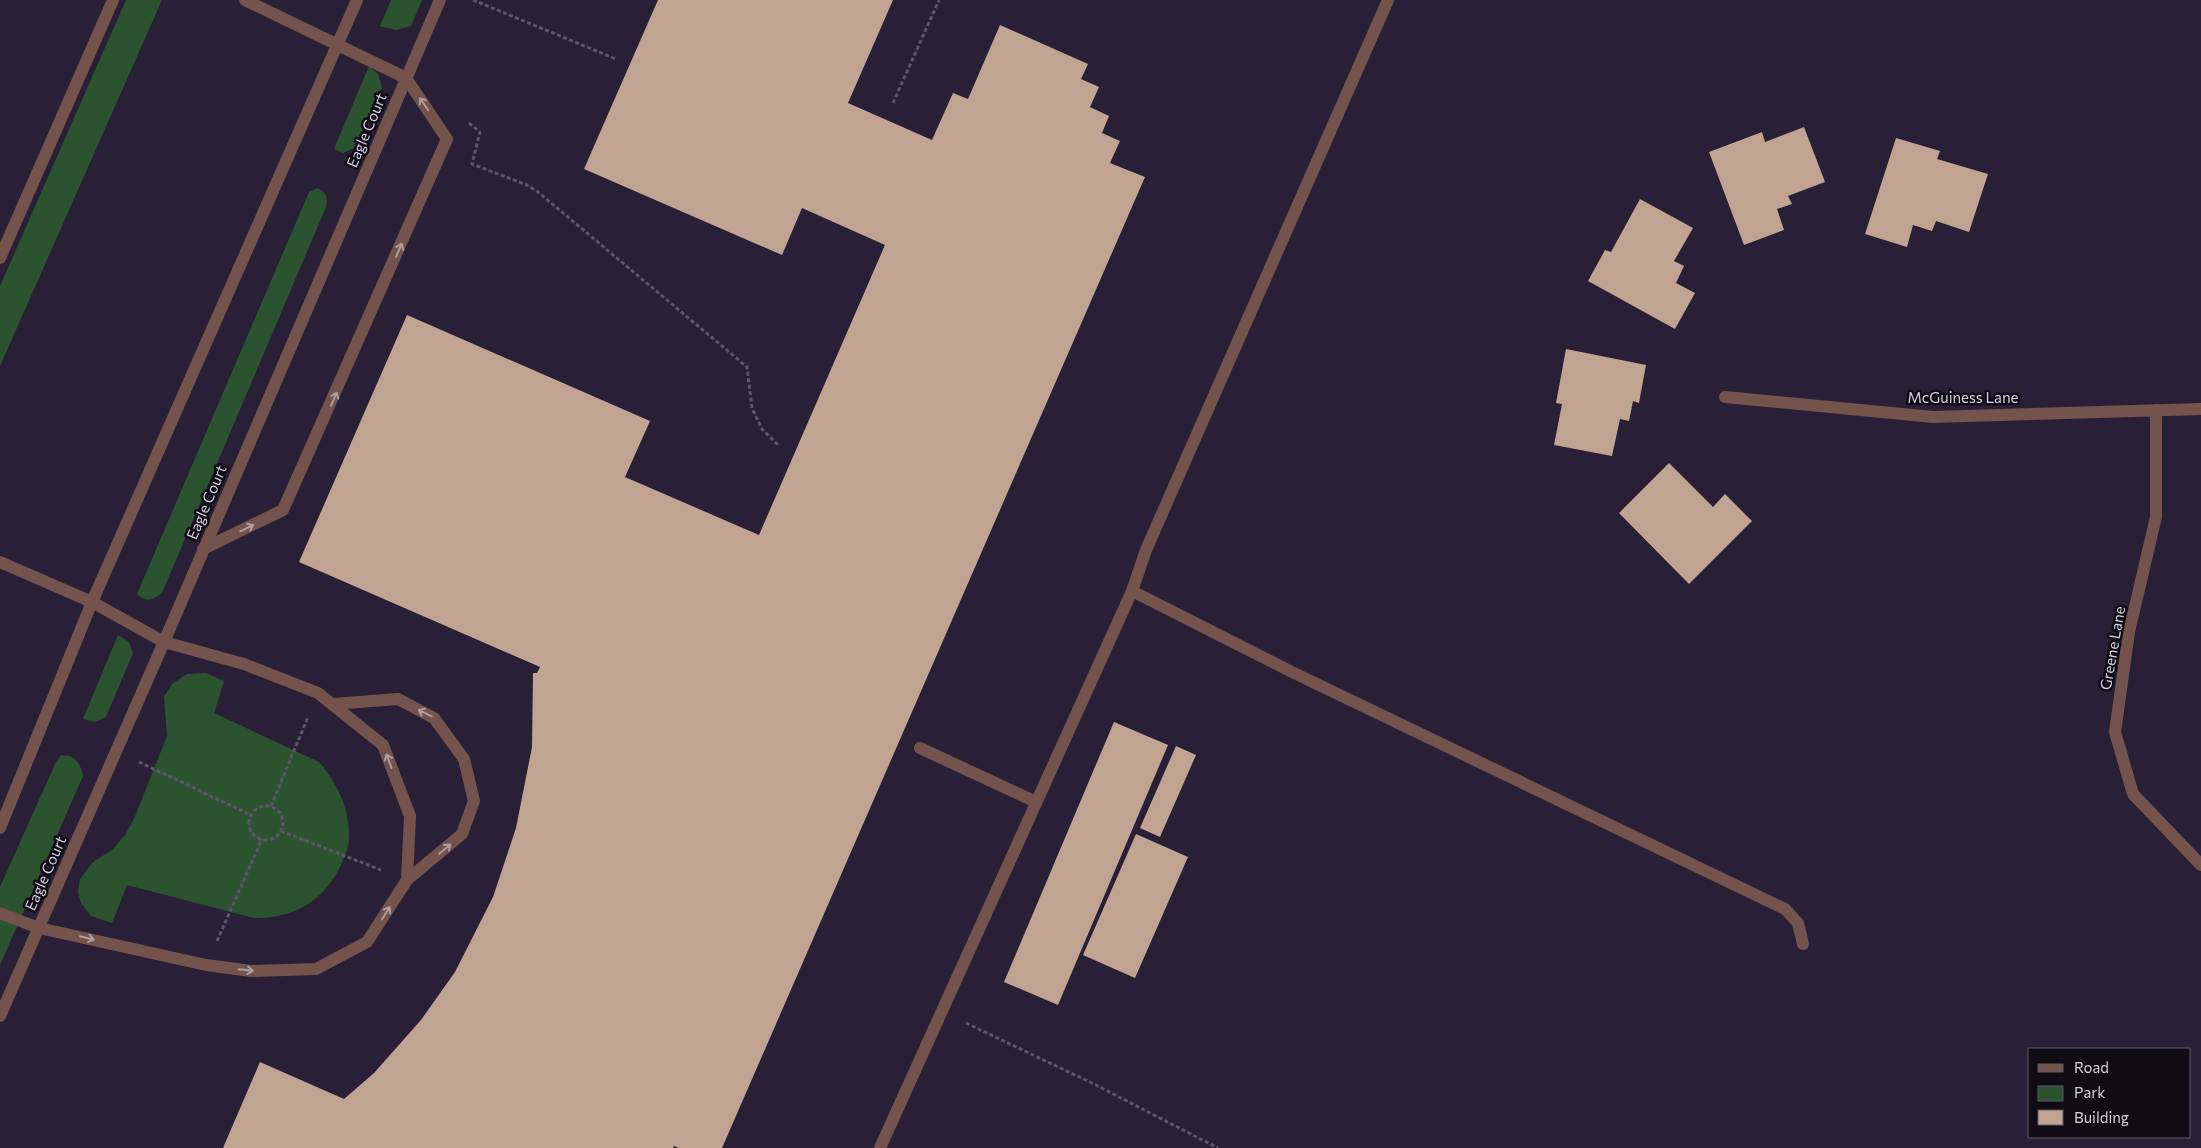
<svg xmlns="http://www.w3.org/2000/svg" width="2201" height="1148" viewBox="0 0 2201 1148" font-family="Commissioner,sans-serif">
<rect width="100%" height="100%" fill="#292037"/>
<path fill="#2b5330" d="M 126,0 L 162,0 L 0,366 L 0,286 Z
M 391,0 L 422,0 L 411,26 L 396,30 L 380,26 Z
M 369,66 L 378,74 L 382,88 L 354,148 L 343,153 L 334,149 Z
M 318,188 C 327,193 328,198 326,207 L 162,593 C 152,600 147,603 137,594 L 309,192 Z
M 118,635 L 129,642 L 133,653 L 106,717 L 95,722 L 83,719 Z
M 206,673 L 224,681 L 214,713 L 319,762 C 337,783 350,809 349,838 C 349,847 344,859 340,867 C 323,902 292,919 254,918 L 127,885 L 112,923 L 91,916 L 81,903 L 78,892 L 80,879 L 92,863 L 113,849 L 125,835 L 134,819 L 167,736 L 164,697 L 172,684 L 187,674 Z
M 61,755 C 76,755 80,763 83,776 L 0,965 L 0,887 L 56,762 Z"/>
<path fill="#c1a391" d="M 658,0 L 893,0 L 848,103 L 932,140 L 953,93 L 968,99 L 1000,25 L 1088,64 L 1081,79 L 1099,87 L 1090,107 L 1109,116 L 1102,133 L 1120,141 L 1110,163 L 1145,177 L 722,1148 L 679,1148 L 674,1146 L 673,1148 L 223,1148 L 260,1062 L 344,1099 L 374,1073 L 421,1020 L 455,972 L 493,897 L 516,828 L 532,747 L 533,673 L 537,673 L 540,667 L 299,562 L 407,315 L 650,421 L 625,477 L 759,535 L 885,245 L 802,208 L 782,255 L 584,169 Z
M 1804,127 L 1825,182 L 1788,196 L 1792,204 L 1777,209 L 1784,230 L 1744,245 L 1709,152 L 1762,132 L 1765,142 Z
M 1896,138 L 1940,151 L 1937,159 L 1988,174 L 1969,232 L 1936,221 L 1932,231 L 1913,225 L 1907,247 L 1865,234 Z
M 1640,199 L 1693,228 L 1674,261 L 1684,266 L 1676,283 L 1695,293 L 1675,329 L 1588,281 L 1605,250 L 1611,252 Z
M 1566,349 L 1646,365 L 1639,403 L 1633,401 L 1629,421 L 1620,419 L 1612,456 L 1554,445 L 1562,404 L 1556,403 Z
M 1669,463 L 1713,507 L 1725,494 L 1752,521 L 1689,584 L 1619,513 Z
M 1114,722 L 1168,745 L 1058,1005 L 1004,982 Z
M 1176,746 L 1196,755 L 1160,837 L 1140,828 Z
M 1136,834 L 1188,857 L 1135,978 L 1083,955 Z"/>
<g fill="none" stroke-linecap="round" stroke-linejoin="round">
<path stroke="#5d556a" stroke-width="3" stroke-dasharray="4 2.5" stroke-linecap="butt" d="M 473,0 L 616,59
M 893,103 L 939,0
M 469,123 L 480,132 L 472,164 L 527,185 L 538,192 L 747,367 L 752,408 L 762,429 L 778,445
M 139,762 L 251,815
M 271,806 L 308,717
M249 823a17 17 0 1 1 34 0a17 17 0 1 1-34 0Z
M 281,831 L 381,870
M 217,941 L 262,839
M 966,1023 L 1096,1085 L 1218,1148"/>
<path stroke="#73534c" stroke-width="12" d="M 0,258 L 113,0
M 203,549 L 283,510 L 447,139 L 406,78 L 245,0
M 0,562 L 92,602 L 357,0
M 1132,591 L 1146,550 L 1388,0
M 333,704 L 398,699 L 434,718 L 464,759 L 474,801 L 462,834 L 407,880
M 920,748 L 1036,802
M 0,828 L 92,602 L 164,642 L 244,664 L 318,693 L 383,745 L 410,816 L 407,880 L 367,942 L 316,969 L 251,971 L 206,965 L 39,928 L 0,913
M 880,1148 L 1132,591 L 1294,673 L 1785,909 L 1798,923 L 1803,944"/>
<path stroke="#73534c" stroke-width="12" d="M 1725,397 L 1933,417 L 2201,409
M 2156,410 L 2156,517 L 2129,632 L 2115,732 L 2133,794 L 2201,865
M 0,1016 L 164,642 L 440,0"/>
</g>
<defs><path id="oneway-shaft" d="M-6 0H5M1.5-3L5.5 0L1.5 3" fill="none" stroke-width="1.6" stroke-linecap="round" stroke-linejoin="round" transform="scale(1.25)"/></defs>
<g stroke="#ae9da4">
<use href="#oneway-shaft" transform="translate(424 104) rotate(-124)"/>
<use href="#oneway-shaft" transform="translate(399 250) rotate(-66)"/>
<use href="#oneway-shaft" transform="translate(334 399) rotate(-66)"/>
<use href="#oneway-shaft" transform="translate(247 528) rotate(-26)"/>
<use href="#oneway-shaft" transform="translate(425 713) rotate(-153)"/>
<use href="#oneway-shaft" transform="translate(389 761) rotate(-111)"/>
<use href="#oneway-shaft" transform="translate(445 849) rotate(-40)"/>
<use href="#oneway-shaft" transform="translate(386 913) rotate(-57)"/>
<use href="#oneway-shaft" transform="translate(87 938) rotate(13)"/>
<use href="#oneway-shaft" transform="translate(246 970) rotate(6)"/>
</g>
<g text-anchor="middle" dominant-baseline="central" stroke-width="5" stroke-linejoin="round" paint-order="stroke">
<g font-size="15" fill="#d5cfdf" stroke="#100c16">
<text transform="translate(366 130) rotate(-67)">Eagle Court</text>
<text x="1963" y="397">McGuiness Lane</text>
<text transform="translate(206 502) rotate(-67)">Eagle Court</text>
<text transform="translate(2112 648) rotate(-80)">Greene Lane</text>
<text transform="translate(45 873) rotate(-66)">Eagle Court</text>
</g>
</g>
<rect x="2028" y="1048" width="162" height="90" fill="#100c16" stroke="#5f5a66"/>
<rect x="2038" y="1064" width="25" height="8" fill="#73534c" stroke="#5f5a66"/>
<text x="2074" y="1073" font-size="15" fill="#d5cfdf">Road</text>
<rect x="2038" y="1086" width="25" height="15" fill="#2b5330" stroke="#5f5a66"/>
<text x="2074" y="1098" font-size="15" fill="#d5cfdf">Park</text>
<rect x="2038" y="1110" width="25" height="15" fill="#c1a391" stroke="#5f5a66"/>
<text x="2074" y="1123" font-size="15" fill="#d5cfdf">Building</text>
</svg>
